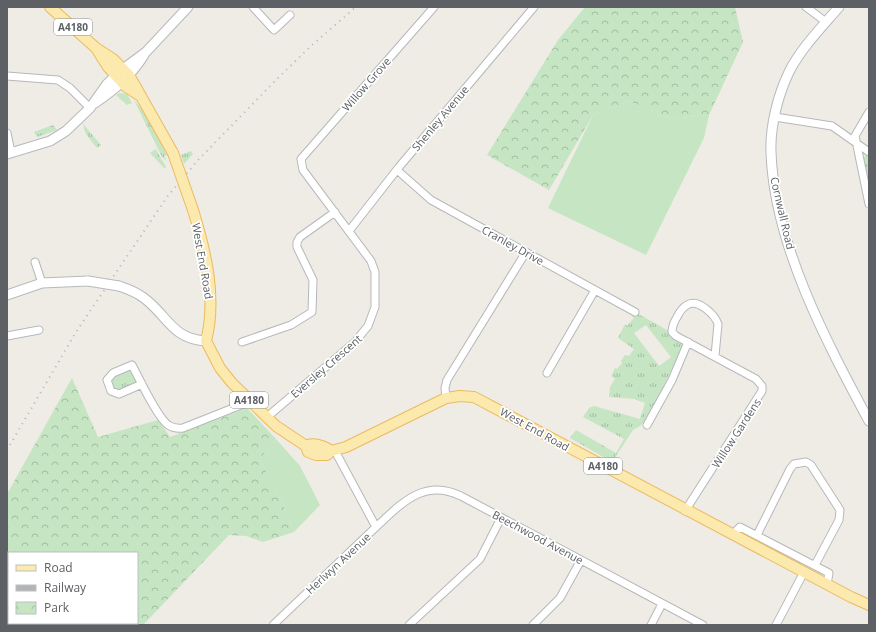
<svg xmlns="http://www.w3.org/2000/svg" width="876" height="632" viewBox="0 0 876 632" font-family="'Open Sans',sans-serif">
<defs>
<pattern id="grass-tufts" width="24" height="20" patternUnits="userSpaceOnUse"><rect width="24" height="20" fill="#c5e5c3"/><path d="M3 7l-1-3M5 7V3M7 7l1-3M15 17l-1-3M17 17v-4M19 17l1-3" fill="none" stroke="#a3bda2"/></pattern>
<pattern id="park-crowns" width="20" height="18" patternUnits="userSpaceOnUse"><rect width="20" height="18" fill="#c5e5c3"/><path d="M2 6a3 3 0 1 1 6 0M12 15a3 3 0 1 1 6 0" fill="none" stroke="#a3bda2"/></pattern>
</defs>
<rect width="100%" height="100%" fill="#efece5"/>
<path fill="url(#grass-tufts)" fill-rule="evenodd" d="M 134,100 C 149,115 158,136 167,155 L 164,156 L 167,161 L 162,157 Z
M 84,122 L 84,125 L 101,145 L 97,148 C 92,141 81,131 84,122 Z
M 53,125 L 57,130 L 37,137 L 34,132 Z
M 156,149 C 159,156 163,161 166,167 L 165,169 L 150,153 Z
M 191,151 L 193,154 L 184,164 L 181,155 Z
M 867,155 L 869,156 L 869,184 L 864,160 L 864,157 Z
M 635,312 L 667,330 L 672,336 L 684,344 L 649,416 L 640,426 L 633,430 L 612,462 L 570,438 L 576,430 L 616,453 L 624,439 L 583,417 L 589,408 L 594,406 L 640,419 L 645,403 L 634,399 L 609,397 L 610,387 L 615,379 L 611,376 L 615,368 L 617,369 L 622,363 L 621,361 L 625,355 L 629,356 L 634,349 L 618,338 L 625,324 L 627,326 L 634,318 L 632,316 ZM 646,325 L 671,357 L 659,366 L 634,333 Z
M 132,365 L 142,384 L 116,394 L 107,380 Z"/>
<path fill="url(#park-crowns)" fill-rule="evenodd" d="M 585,7 L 735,7 L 743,42 L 709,115 L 670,119 L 629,101 L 593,115 L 549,190 L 487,155 L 558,40 Z
M 72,378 L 98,437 L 158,420 L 170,437 L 247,408 L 276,439 L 260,459 L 281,500 L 294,532 L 263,542 L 246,536 L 229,535 L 143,625 L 7,625 L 7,494 ZM 9,553 L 137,553 L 137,623 L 9,623 Z"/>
<path fill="#c5e5c3" d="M 120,93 L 127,94 L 132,103 L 127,105 L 116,95 Z
M 629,101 L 670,119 L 709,115 L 704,138 L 646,255 L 548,208 L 593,115 Z
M 276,439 L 300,466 L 320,505 L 294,532 L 281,500 L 260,459 Z"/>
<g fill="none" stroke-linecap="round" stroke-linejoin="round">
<g stroke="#b5b8bb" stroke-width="9">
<path id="street" d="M 253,7 L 274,30 L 290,15
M 806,7 L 826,22
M 7,76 L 58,80 L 70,88 L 90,108
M 869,112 L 855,136 L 869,204
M 775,117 L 832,126 L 869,152
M 7,133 L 11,152
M 397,170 L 431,200 L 635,312
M 349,231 L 399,167 L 534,7
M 35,262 L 42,283
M 7,336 L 39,330
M 242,342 L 291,325 L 312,312 L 313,280 L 297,247 L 297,242 L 300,237 L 335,212
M 547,373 L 595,290
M 142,384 L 119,394 L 111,391 L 107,380 L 113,373 L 132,365 C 139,378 157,417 168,425 C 173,428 177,429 183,428 L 251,401
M 446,398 L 445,388 L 447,380 L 526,252
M 267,417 L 354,343 L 368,326 L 375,307 L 375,272 L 371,261 L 303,170 L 301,159 L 434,7
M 647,425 L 672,380 L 688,342
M 685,511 L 762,391 L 762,386 L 756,379 L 676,336 L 672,332 C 672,326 674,322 677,317 C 679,313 682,308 687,305 C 698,298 715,315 718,324 L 715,356
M 376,527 C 402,503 424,478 461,496 L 703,625
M 732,535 L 740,527 L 829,573 L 827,584
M 757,535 L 790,469 L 794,464 L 806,462 L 811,465 L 840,510 L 839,520 L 815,565
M 273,625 L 376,527 L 335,451
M 409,625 L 480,559 L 501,518
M 533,625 L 560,598 L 581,560
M 651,625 L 662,604
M 776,625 L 804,572"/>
</g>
<g stroke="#b6babe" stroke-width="11">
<path id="secondary" d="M 839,7 C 822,27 801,48 789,72 C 778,95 770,126 771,152 C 774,244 826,341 869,421
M 95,103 C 115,89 131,76 144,55
M 7,154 L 50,141 L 66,131 L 90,108 L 107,84 L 123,69 L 146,52 L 188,7
M 119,286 C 128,289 136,292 144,298 C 168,316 172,339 206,341
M 7,295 L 42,283 L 88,281"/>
</g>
<g stroke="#ecba60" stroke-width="12">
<path id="primary" d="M 50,7 L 96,48 L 108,67 L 125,86 L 139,95
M 96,48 L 113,59 L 129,75 L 173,153
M 193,210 C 206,252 217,298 206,341 L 220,368 L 232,383 L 276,426 L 306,446 L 308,452 L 316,455 L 327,455 L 331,451 L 346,447 L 446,398 L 460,396 L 474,397 L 851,597 L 869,605
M 306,446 C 313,442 325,446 331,451"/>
</g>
<use href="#street" stroke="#fff" stroke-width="7"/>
<use href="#secondary" stroke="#fff" stroke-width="9"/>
<use href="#primary" stroke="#fce9ad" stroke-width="10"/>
<path stroke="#b3b4b5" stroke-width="2" stroke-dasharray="1 5" stroke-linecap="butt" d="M 7,450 L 76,332 L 167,197 L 198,160 L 278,78 L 312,45 L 356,7"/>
<g stroke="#b6babe" stroke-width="11" stroke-linecap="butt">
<path id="secondary-bridge" d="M 88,281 L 119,286"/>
</g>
<g stroke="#ecba60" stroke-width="12" stroke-linecap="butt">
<path id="primary-bridge" d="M 173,153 L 193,210"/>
</g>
<use href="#secondary-bridge" stroke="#fff" stroke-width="9"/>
<use href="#primary-bridge" stroke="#fce9ad" stroke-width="10"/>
</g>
<g text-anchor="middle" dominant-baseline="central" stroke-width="3.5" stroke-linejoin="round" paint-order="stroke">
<g fill="#fff" stroke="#8e9093" stroke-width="1">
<rect x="54" y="19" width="38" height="16" rx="3"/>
<rect x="230" y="392" width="38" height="16" rx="3"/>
<rect x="584" y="458" width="38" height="16" rx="3"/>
</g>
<g font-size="10" font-weight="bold" fill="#5d6165">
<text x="73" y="27">A4180</text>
<text x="249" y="400">A4180</text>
<text x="603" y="466">A4180</text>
</g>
<g font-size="11" fill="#5d6165" stroke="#fff">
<text transform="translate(366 84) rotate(-49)">Willow Grove</text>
<text transform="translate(440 118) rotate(-50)">Shenley Avenue</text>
<text transform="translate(783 213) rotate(77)">Cornwall Road</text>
<text transform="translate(513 245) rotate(29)">Cranley Drive</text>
<text transform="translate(203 261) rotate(80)">West End Road</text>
<text transform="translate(326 366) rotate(-41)">Eversley Crescent</text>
<text transform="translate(535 429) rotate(29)">West End Road</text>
<text transform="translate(736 433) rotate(-57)">Willow Gardens</text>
<text transform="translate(538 537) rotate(28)">Beechwood Avenue</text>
<text transform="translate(338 563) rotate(-43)">Herlwyn Avenue</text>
</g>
</g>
<rect width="876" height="632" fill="none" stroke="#5d6165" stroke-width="16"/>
<rect x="8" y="552" width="130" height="72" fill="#ffffff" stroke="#bec0c1"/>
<rect x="16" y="565" width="20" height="6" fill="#fce9ad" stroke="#bec0c1"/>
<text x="44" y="572" font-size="12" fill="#5d6165">Road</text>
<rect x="16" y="585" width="20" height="6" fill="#b3b4b5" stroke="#bec0c1"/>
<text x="44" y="592" font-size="12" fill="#5d6165">Railway</text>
<rect x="16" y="602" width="20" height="12" fill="url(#park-crowns)" stroke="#bec0c1"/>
<text x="44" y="612" font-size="12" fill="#5d6165">Park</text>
</svg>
